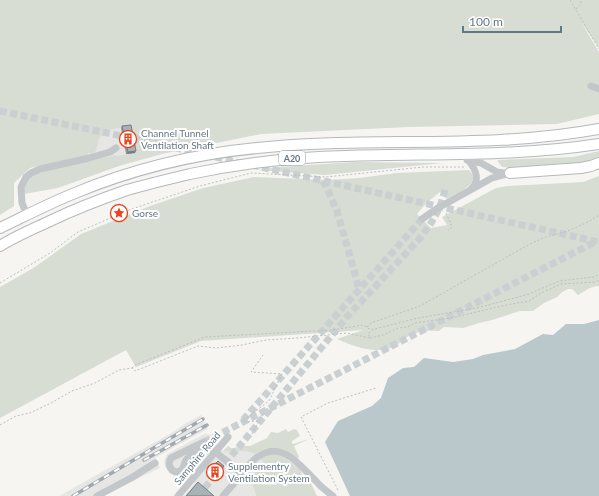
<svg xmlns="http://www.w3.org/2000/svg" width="599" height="496" viewBox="0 0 599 496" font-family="Lato,sans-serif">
<rect width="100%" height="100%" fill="#f6f5f2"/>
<path fill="#e6e7e5" d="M 129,121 L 159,151 L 90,165 L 88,155 L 89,147 L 94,134 Z
M 201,415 L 208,429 L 183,442 L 155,458 L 160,468 L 102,496 L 59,496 L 175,431 L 186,423 Z
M 206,433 L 208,435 L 210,434 L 214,441 L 223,451 L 246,451 L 254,453 L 263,462 L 263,482 L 275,483 L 275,481 L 277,481 L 277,485 L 252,484 L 256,496 L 184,496 L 195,483 L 182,475 L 176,476 L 170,473 L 165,467 L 164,460 L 167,454 Z"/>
<path fill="#d7ddd3" d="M 0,0 L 599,0 L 599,48 L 581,22 L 599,52 L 599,114 L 557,124 L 409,127 L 261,134 L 162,154 L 119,166 L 58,188 L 24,194 C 23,181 28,177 40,172 L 115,155 L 116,156 L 135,153 L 130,126 L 108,130 L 108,132 C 96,137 100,140 96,151 L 91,154 L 91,153 L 88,153 L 88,155 L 30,168 L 14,183 L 14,206 L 0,215 Z
M 599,151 L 599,158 C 574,168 528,169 502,167 L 498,162 L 498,160 L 573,157 Z
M 355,162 L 443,163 L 325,175 L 259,170 L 278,167 Z
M 469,170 C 483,183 456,194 447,199 L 440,192 C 431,199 424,205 417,214 L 431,228 L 447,225 L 442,217 L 496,188 L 507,186 L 583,182 L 599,176 L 599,286 C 591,286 585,291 578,295 L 572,289 L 568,289 L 562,292 L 557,297 L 544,303 L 533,311 L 520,311 L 492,320 L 479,323 L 463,328 L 444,327 L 439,331 C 427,330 413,331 403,340 C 399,343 396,347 391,348 C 373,354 353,346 337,339 L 363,330 L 201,341 L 136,367 L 126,350 L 0,418 L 0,287 L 35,267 L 81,234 L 150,206 L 203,188 L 254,177 L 327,180 L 359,178 L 397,173 Z
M 286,429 L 288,432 L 294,429 L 297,430 L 300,436 L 292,441 L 292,443 L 293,444 L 309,439 L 294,446 L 299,457 L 298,459 C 284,446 271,444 255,454 C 246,449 234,452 223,451 L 228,446 L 231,448 L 234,448 L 240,446 L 250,446 L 267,438 L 271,432 L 278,433 Z
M 269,455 L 280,455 L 288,460 L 300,470 L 306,482 L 310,481 L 317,496 L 256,496 L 252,484 L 277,485 L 277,481 L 275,481 L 275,483 L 263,483 L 263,478 L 253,478 L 257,467 L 263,462 L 260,459 Z"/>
<path fill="#bac7cb" d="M 599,320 L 599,496 L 350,496 L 325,442 L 338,421 L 372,406 L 381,398 L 388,378 L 403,368 L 414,367 L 424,358 L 453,362 L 473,359 L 483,355 L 515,349 L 543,334 L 553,335 L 566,324 L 584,324 Z"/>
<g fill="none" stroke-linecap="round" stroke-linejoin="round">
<path stroke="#cacfd1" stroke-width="7" stroke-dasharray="7 3.5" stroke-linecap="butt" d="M 0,111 L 146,141 L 241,163
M 252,165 L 599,242
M 323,181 L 326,186 L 337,211 L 357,281 L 358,293
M 243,420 L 422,219
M 204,442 L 597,241
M 198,496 L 346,318 L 421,237 L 431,223 L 440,207 L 446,187"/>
<g stroke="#b5b9bc" stroke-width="12">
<path id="highway" d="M 510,173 L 581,168 L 591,166 L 599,163
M 0,228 C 25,216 50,203 75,193 C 133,169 195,154 257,148 C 371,136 486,150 599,129
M 0,246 C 16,236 33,229 50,221 C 75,209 101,199 127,190 C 148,184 169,179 190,174 C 242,163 294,157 346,156 C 430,153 516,157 599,144"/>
</g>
<path stroke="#bcbfc1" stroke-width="1" stroke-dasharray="2 2" stroke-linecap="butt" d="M 570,0 L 599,49
M 576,9 L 581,4 L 581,0
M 446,213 L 452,227 L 448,231
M 0,283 L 50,253 L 78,232 L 129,210 L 200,186 L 251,173 L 326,177 L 423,167 L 464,167
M 367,327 L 371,323 L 420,306 L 528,245 L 543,238 L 568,231 L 588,222 L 599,215
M 370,338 L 383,335 L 398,328 L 407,327 L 415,323 L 451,318 L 506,305 L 529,301 L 541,293 L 561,284 L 595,282 L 599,280
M 132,368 L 135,365 L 205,337 L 332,330 L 363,325 L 371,330 L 418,318 L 477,308 L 529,294 L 559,281 L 594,277 L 599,274
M 0,425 L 16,416 L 30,413 L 51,403 L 72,391 L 95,383 L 119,370 L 132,368 L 135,371 L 198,346 L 216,348 L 242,345 L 266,340 L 297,338 L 347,333 L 370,338 L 368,334 L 371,331
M 252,434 L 259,421 L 241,422 L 269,401 L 282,374 L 251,372 L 263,355
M 338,490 L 301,417 L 328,403 L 376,388"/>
<path stroke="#c3c7ca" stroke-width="7" d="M 591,86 L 599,89
M 467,160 L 481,163 L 497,172 L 504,173
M 468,160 C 475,168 481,180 471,189
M 27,215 L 22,203 L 21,187 L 26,177 L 31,173 L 40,169 L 89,158 L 110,152 L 116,148
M 422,219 L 438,208 L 492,178 L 510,173
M 204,442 L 171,458 C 167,464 171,475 180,471 C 185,469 183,464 186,460 C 189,456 203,450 208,448 L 213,450 L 242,474 C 247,468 252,460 259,456 C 283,441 299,465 314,479 C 319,485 326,491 333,496
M 97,496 L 131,478 L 155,463
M 223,496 L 242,474"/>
<use href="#highway" stroke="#fff" stroke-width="10"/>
<g stroke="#a1a9ae" stroke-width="3.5">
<path id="rail" d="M 144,460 L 207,425
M 73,496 L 152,449 L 203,419"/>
</g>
<use href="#rail" stroke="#fff" stroke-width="2" stroke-dasharray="6" stroke-linecap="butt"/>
<path stroke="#c3c7ca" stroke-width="7" d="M 178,496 L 228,437"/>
</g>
<path fill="#91999d" d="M 122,126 L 135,153 L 126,154 L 121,128 Z
M 212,467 L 221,472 L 215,478 L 209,472 Z"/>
<path fill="#767d80" d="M 136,151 L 135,153 L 126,154 L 128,152 Z"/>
<path fill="#a9b2b7" stroke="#767d80" d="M 131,125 L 136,151 L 128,152 L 122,126 Z
M 218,461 L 224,466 L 219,473 L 212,467 Z
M 198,482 L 214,496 L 186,496 Z"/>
<defs>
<g id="building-ring" transform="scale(0.9)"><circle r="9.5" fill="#fff" stroke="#ea431d" stroke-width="1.5"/><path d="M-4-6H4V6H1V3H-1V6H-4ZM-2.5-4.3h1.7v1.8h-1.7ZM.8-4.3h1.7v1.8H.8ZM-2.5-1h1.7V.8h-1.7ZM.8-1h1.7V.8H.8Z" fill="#ea431d"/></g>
<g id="sight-ring" transform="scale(0.9)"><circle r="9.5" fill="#fff" stroke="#ea431d" stroke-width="1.5"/><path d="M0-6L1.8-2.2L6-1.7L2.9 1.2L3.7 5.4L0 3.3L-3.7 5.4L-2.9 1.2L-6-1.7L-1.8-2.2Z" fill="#ea431d"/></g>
</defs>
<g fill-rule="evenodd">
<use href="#building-ring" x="128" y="139"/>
<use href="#sight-ring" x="119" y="213"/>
<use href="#building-ring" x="215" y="472"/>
</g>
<g text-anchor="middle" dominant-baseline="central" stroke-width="4" stroke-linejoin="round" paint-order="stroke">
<rect fill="#fff" stroke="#92a0a9" stroke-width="1" x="279" y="151" width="26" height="14" rx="3"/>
<g font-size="9" font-weight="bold" fill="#637784">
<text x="292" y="158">A20</text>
</g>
<g font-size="10" fill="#637784" stroke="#fff" text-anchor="start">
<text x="141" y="133">Channel Tunnel<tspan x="141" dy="12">Ventilation Shaft</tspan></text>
<text x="132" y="213">Gorse</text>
<text x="228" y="466">Supplementry<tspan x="228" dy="12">Ventilation System</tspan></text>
</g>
<g font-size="10" fill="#637784" stroke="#fff">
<text transform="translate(197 458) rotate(-50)">Samphire Road</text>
</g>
</g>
<path d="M463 26v6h98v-6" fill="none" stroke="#637784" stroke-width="2"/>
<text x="469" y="26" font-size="12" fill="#637784" stroke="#ffffff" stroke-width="3" paint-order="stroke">100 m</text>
</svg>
